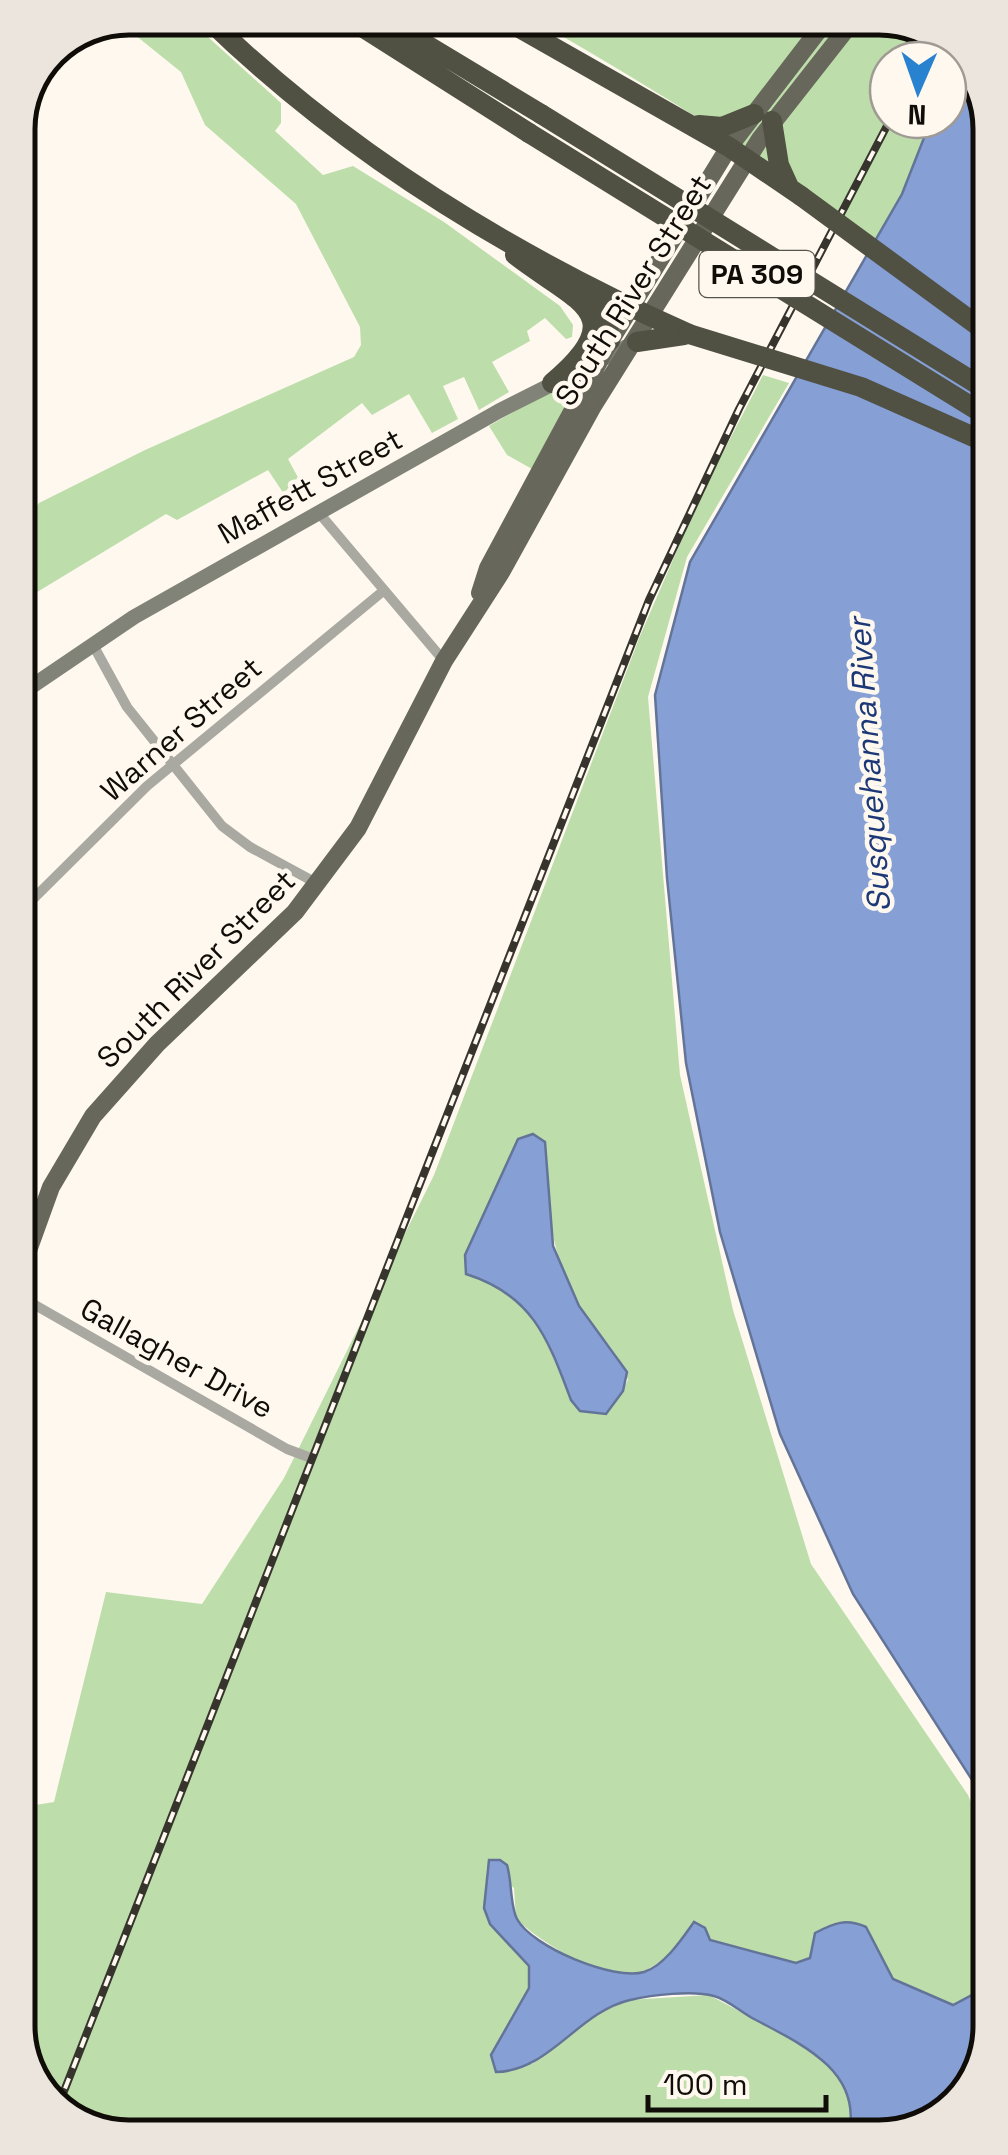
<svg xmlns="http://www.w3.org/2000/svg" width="1008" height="2155" viewBox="0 0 1008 2155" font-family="'Space Grotesk',sans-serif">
<rect width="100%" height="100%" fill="#fef8ef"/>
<path fill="#bddeab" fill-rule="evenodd" d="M 129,18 L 187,18 L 281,103 L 281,123 L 275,131 L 323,175 L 353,166 L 444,222 L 560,306 L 573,325 L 572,337 L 566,339 L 545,318 L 527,331 L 530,341 L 492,362 L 509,392 L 479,410 L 464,377 L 443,386 L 458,419 L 432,433 L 409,394 L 372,415 L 362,403 L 288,459 L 301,483 L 284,494 L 268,470 L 177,520 L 166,514 L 19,603 L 19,530 L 39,503 L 145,450 L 354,357 L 361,345 L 360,327 L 296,204 L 205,125 L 181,72 L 119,22 Z
M 531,18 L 887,18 L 947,41 L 961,60 L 948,85 L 948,60 L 888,60 L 888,120 L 931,120 L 902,194 L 876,240 C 766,157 650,87 531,18 Z
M 763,375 L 789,383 L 687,557 L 648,697 L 680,1075 L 733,1310 L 811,1564 L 968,1795 L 990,1847 L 990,2020 L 984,2016 L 978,1996 L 953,2005 L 893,1979 L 867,1927 L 810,1950 L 810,1958 L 796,1963 L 710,1939 L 705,1928 C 686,1941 668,1958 648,1969 C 612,1990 541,1942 516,1919 L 514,1888 L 487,1867 L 484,1908 L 490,1924 L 529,1966 L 529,1988 L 491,2055 L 532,2064 L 597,2014 L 628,2000 L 709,1995 L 803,2045 L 835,2069 L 850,2098 L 849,2132 L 121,2137 L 61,2114 L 24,2063 L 23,1807 L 54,1802 L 106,1592 L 202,1604 L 284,1478 L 434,1175 L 640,636 L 701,495 ZM 548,1208 C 553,1242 562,1277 580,1307 C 596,1333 619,1350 628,1380 L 618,1399 L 571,1400 L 536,1317 L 488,1281 Z
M 568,388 L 571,394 L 532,469 L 507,455 L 489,426 L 553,389 Z"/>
<path fill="#86a0d5" stroke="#637498" stroke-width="2.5" d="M 961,60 L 984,93 L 990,1808 L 853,1594 L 780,1434 L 720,1232 L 686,1063 L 667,878 L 655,695 L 690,562 L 902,194 L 931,120 L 948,120 L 948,85 Z
M 533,1134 L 545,1142 L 553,1246 L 579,1306 L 627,1372 L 623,1391 L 606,1414 L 580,1411 L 571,1400 C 548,1339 533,1295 466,1274 L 465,1255 L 518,1139 Z
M 489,1860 L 500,1860 L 507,1865 C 512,1881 510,1906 517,1919 C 532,1947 614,1981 644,1972 C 664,1966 682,1939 694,1922 L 705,1928 L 710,1940 L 796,1963 L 810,1958 L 815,1933 C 834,1923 846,1918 866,1927 L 893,1979 L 953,2005 L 974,1994 L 978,1996 L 984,2016 L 990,2020 C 990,2060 954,2122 913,2131 C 894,2136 869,2132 849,2132 C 862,2070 799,2043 754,2019 C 741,2012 728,2000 714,1996 C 692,1990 652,1995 630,2000 C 578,2012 550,2071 496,2072 L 491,2055 L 529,1988 L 529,1966 L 490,1924 L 484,1908 Z"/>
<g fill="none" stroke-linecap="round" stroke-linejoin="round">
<path stroke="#a9a9a2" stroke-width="10" d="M 319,513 L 444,661
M 92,643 L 127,707 L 222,826 L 250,847 L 318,884
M 20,912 L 147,786 L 382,592
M 21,1297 L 287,1449 L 311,1458"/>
<path stroke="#828378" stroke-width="15" d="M 19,695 L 134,617 L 499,411 L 636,342"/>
<path stroke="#67675b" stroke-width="18" d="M 480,593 L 488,568 L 610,341 L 729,147 L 828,18
M 21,1270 L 51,1187 L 93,1116 L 157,1044 L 295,912 L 358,828 L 444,661 L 500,574 L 593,406 L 760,139 L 855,18"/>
<path stroke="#505043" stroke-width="20" d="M 207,18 C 344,152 514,256 689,334
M 348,18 L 529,133
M 382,18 L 541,114
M 502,18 L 729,147 L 801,196
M 772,121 L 779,165 L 789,187
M 699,125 L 722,127 L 754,114
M 515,255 C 575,302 635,313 552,383
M 586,295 L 605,310 L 610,341
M 637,342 L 684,335"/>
<g stroke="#37342e" stroke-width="8">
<path id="rail" d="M 923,60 L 934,36
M 57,2109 L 649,600 L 739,409 L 890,120"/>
</g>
<use href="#rail" stroke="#fef8ef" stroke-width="4" stroke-dasharray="11" stroke-linecap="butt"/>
<path stroke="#505043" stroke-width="20" d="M 541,114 L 985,389
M 529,133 L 985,415
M 801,196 L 985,331
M 689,334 L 861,387 L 985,442"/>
</g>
<g text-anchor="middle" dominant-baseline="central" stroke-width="9" stroke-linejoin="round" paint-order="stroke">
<rect fill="#fef8ef" stroke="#57544d" stroke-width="2.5" x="699.5" y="251" width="115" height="46" rx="8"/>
<g font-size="28" font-weight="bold" fill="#100d08">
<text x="757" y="274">PA 309</text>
</g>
<g font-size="30" fill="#100d08" stroke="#fef8ef">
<text transform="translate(633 290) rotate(-58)">South River Street</text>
<text transform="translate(310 486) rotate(-29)">Maffett Street</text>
<text transform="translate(181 729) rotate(-41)">Warner Street</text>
<text transform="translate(196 969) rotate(-45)">South River Street</text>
<text transform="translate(177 1358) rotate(29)">Gallagher Drive</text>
</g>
<g font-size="32" font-style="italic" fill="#1c3876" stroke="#fef8ef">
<text transform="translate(869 765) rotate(-94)">Susquehanna River</text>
</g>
</g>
<path d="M0 0H1008V2155H0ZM129 35H879A94 94 0 0 1 973 129V2026A94 94 0 0 1 879 2120H129A94 94 0 0 1 35 2026V129A94 94 0 0 1 129 35Z" fill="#ebe5dd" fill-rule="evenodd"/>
<path fill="none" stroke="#100d08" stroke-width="5" d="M129 35H879A94 94 0 0 1 973 129V2026A94 94 0 0 1 879 2120H129A94 94 0 0 1 35 2026V129A94 94 0 0 1 129 35Z"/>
<g transform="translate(918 90) rotate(182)"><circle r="48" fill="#fef8ef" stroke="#9f9a93" stroke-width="2.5"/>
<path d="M0-8L18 38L0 25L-18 38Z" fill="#2882cf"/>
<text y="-15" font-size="28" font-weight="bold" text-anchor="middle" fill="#100d08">N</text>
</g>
<path d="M648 2095v15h178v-15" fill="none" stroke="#100d08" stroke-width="5"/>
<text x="663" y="2095" font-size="30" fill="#100d08" stroke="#fef8ef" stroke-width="8" paint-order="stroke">100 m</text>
</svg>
